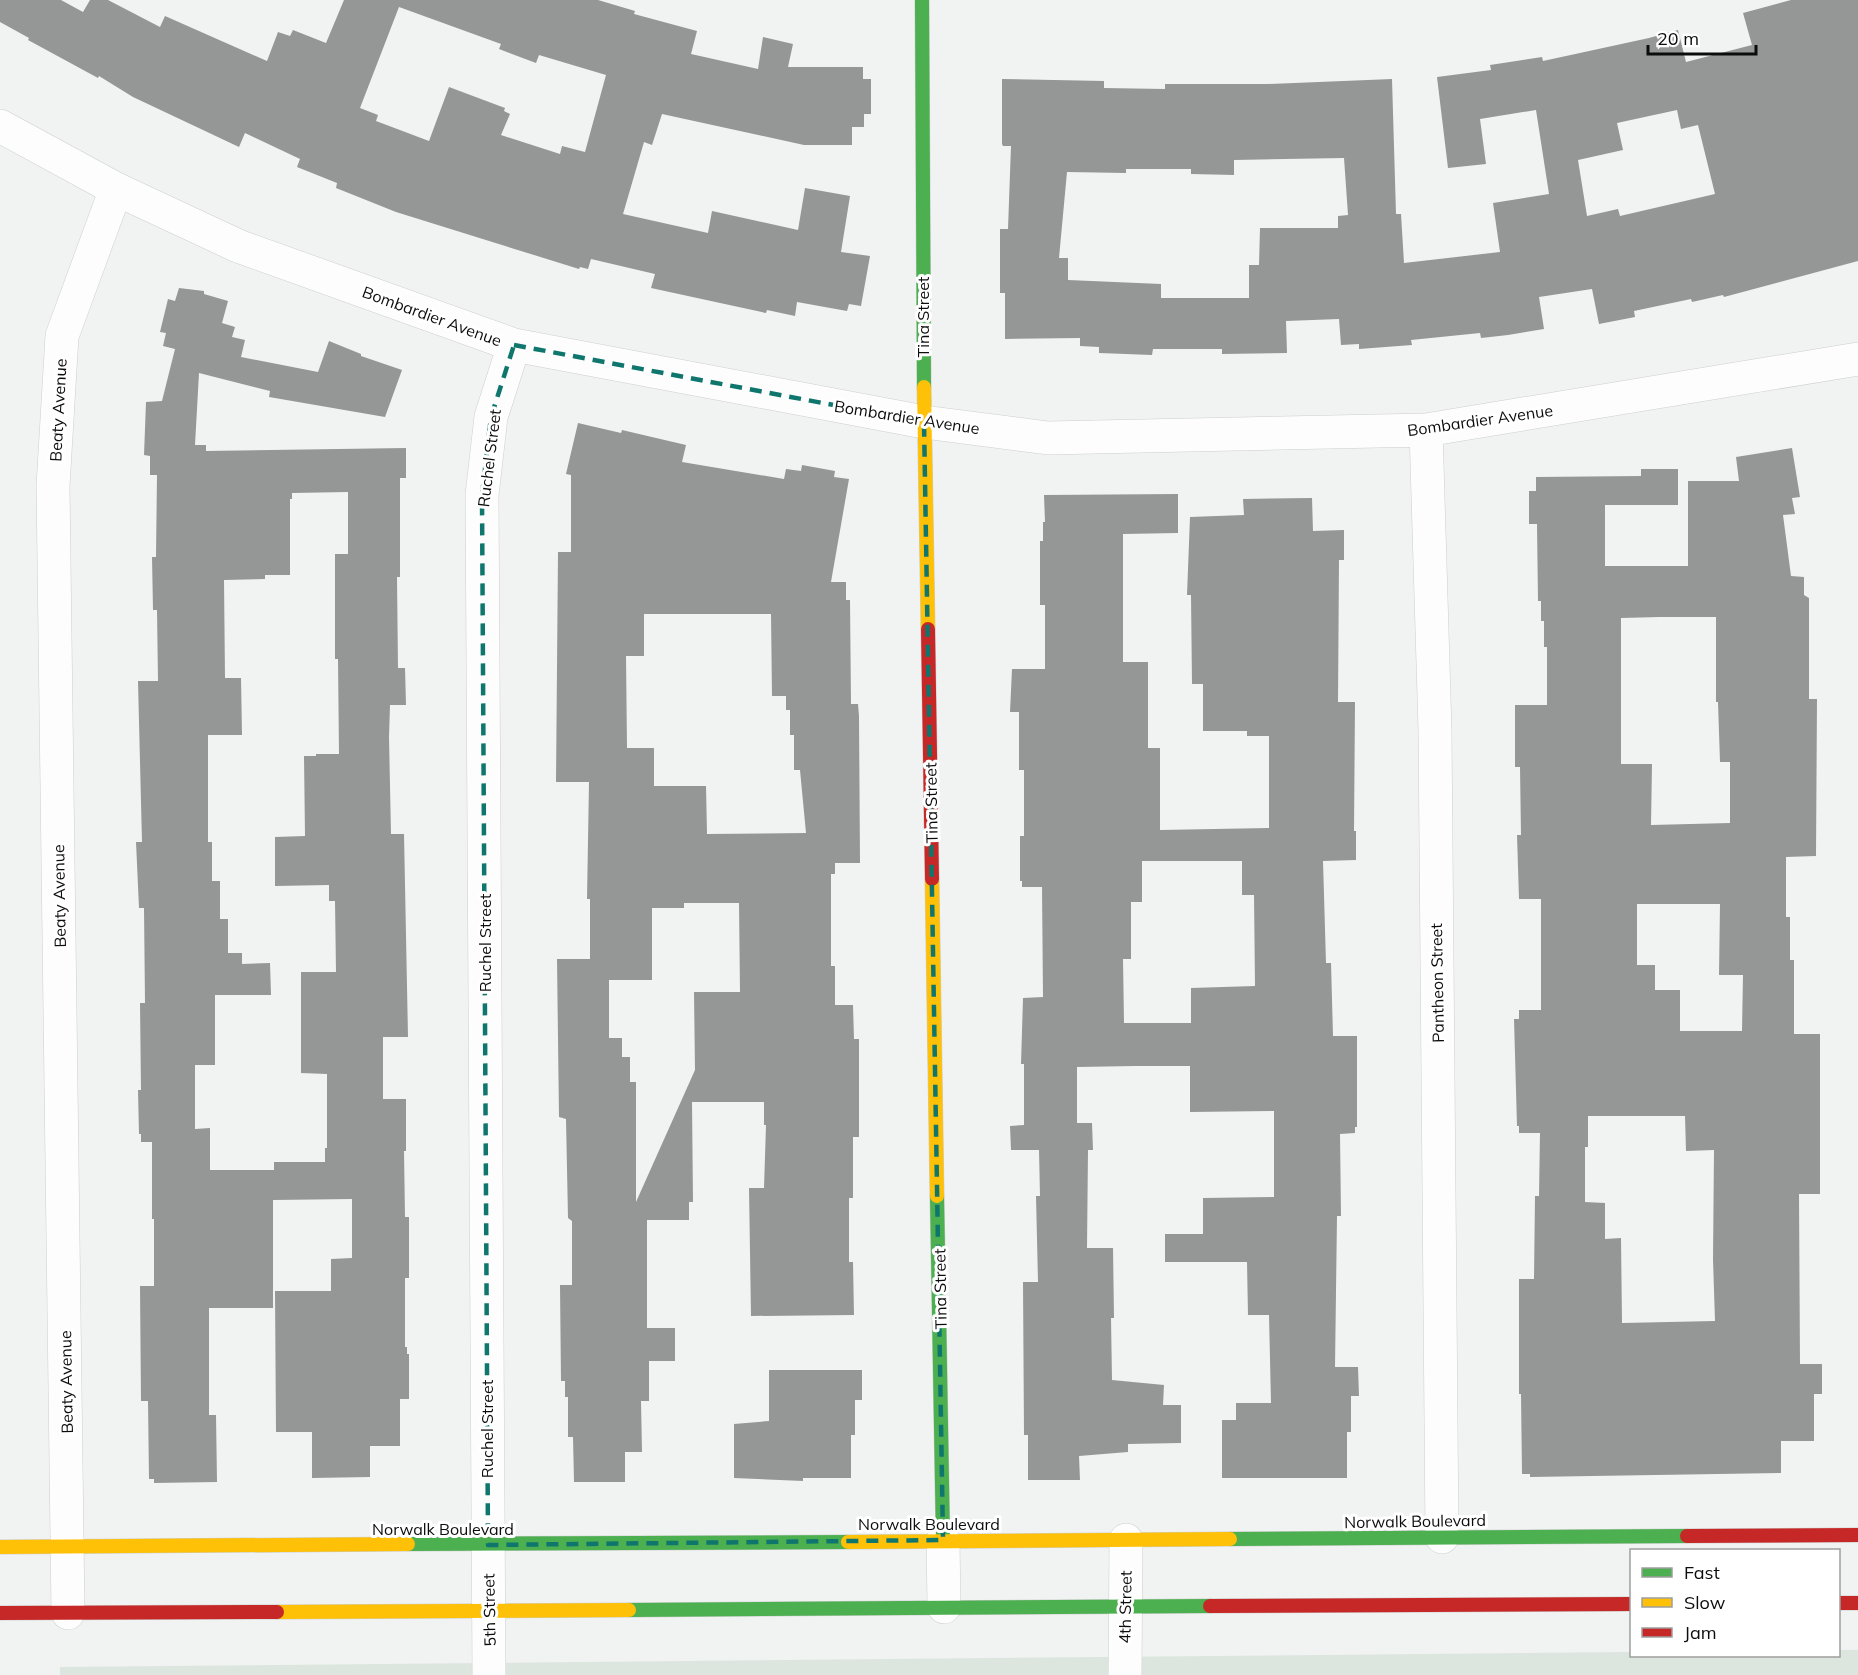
<svg xmlns="http://www.w3.org/2000/svg" width="1858" height="1675" viewBox="0 0 1858 1675" font-family="Mulish,sans-serif">
<rect width="100%" height="100%" fill="#f0f3f1"/>
<path fill="#dde5df" d="M 1839,1650 L 1858,1650 L 1858,1675 L 60,1675 L 60,1667 L 1631,1652 L 1632,1656 L 1838,1656 Z"/>
<path fill="#949795" fill-rule="evenodd" d="M 0,0 L 61,0 L 83,12 L 90,0 L 108,0 L 160,27 L 165,16 L 267,61 L 278,32 L 290,36 L 293,30 L 326,43 L 344,0 L 598,0 L 635,11 L 634,14 L 697,31 L 691,54 L 758,69 L 763,37 L 793,44 L 788,67 L 863,67 L 863,79 L 871,79 L 871,114 L 864,114 L 864,127 L 852,127 L 852,145 L 804,145 L 662,114 L 652,145 L 644,142 L 623,214 L 708,233 L 712,211 L 798,230 L 805,188 L 850,196 L 841,252 L 870,256 L 861,306 L 849,304 L 847,311 L 797,302 L 795,316 L 767,310 L 766,313 L 651,288 L 655,274 L 591,259 L 588,269 L 580,267 L 579,269 L 396,212 L 336,188 L 337,183 L 297,167 L 300,159 L 245,133 L 239,147 L 133,97 L 99,76 L 98,78 L 28,40 L 29,38 L 0,22 ZM 399,7 L 501,44 L 499,49 L 536,63 L 539,55 L 606,75 L 585,152 L 562,146 L 560,154 L 501,135 L 510,114 L 504,111 L 505,108 L 449,87 L 429,141 L 376,121 L 378,115 L 360,108 Z
M 1791,0 L 1858,0 L 1858,261 L 1724,297 L 1723,295 L 1692,302 L 1691,299 L 1634,311 L 1635,317 L 1599,324 L 1592,289 L 1539,297 L 1544,329 L 1508,335 L 1481,338 L 1480,333 L 1411,340 L 1412,345 L 1359,349 L 1359,344 L 1341,345 L 1339,319 L 1286,321 L 1287,353 L 1222,354 L 1222,349 L 1153,349 L 1152,355 L 1099,353 L 1099,347 L 1080,346 L 1080,338 L 1005,339 L 1005,293 L 1000,293 L 1000,229 L 1008,229 L 1011,146 L 1003,146 L 1002,144 L 1002,79 L 1104,81 L 1104,88 L 1165,89 L 1165,84 L 1268,84 L 1392,79 L 1396,214 L 1401,214 L 1404,263 L 1500,252 L 1493,203 L 1549,194 L 1536,110 L 1480,119 L 1486,164 L 1448,168 L 1437,77 L 1491,70 L 1490,65 L 1542,57 L 1543,61 L 1649,38 L 1678,30 L 1686,62 L 1752,45 L 1743,13 ZM 1677,110 L 1681,129 L 1698,125 L 1715,194 L 1620,216 L 1618,209 L 1587,216 L 1578,160 L 1623,150 L 1617,123 ZM 1344,158 L 1348,215 L 1338,216 L 1338,228 L 1260,228 L 1259,265 L 1249,265 L 1249,298 L 1161,298 L 1161,284 L 1068,280 L 1068,258 L 1059,258 L 1067,172 L 1126,173 L 1126,169 L 1191,169 L 1191,174 L 1234,175 L 1234,160 Z
M 179,288 L 204,291 L 204,294 L 228,301 L 222,323 L 235,327 L 232,337 L 245,340 L 241,357 L 318,372 L 329,341 L 361,354 L 361,356 L 402,370 L 385,417 L 269,397 L 270,391 L 199,373 L 195,445 L 206,445 L 206,451 L 406,448 L 406,478 L 400,478 L 400,577 L 397,577 L 398,668 L 405,668 L 406,705 L 390,705 L 389,737 L 391,834 L 404,834 L 408,1037 L 383,1037 L 383,1099 L 406,1099 L 406,1151 L 404,1151 L 405,1217 L 409,1217 L 409,1278 L 405,1278 L 405,1347 L 407,1347 L 407,1354 L 409,1354 L 409,1399 L 400,1399 L 400,1446 L 370,1446 L 370,1477 L 312,1478 L 312,1432 L 276,1432 L 275,1291 L 331,1291 L 331,1259 L 352,1258 L 352,1199 L 273,1200 L 273,1308 L 209,1308 L 209,1415 L 216,1415 L 217,1482 L 154,1483 L 154,1479 L 149,1479 L 148,1401 L 141,1401 L 140,1286 L 154,1286 L 154,1219 L 152,1219 L 152,1142 L 141,1142 L 141,1134 L 139,1134 L 138,1090 L 141,1090 L 140,1003 L 145,1003 L 144,908 L 139,908 L 136,842 L 142,842 L 138,681 L 158,681 L 157,610 L 153,610 L 152,557 L 156,557 L 157,475 L 150,475 L 150,456 L 144,455 L 146,402 L 162,401 L 175,349 L 163,346 L 166,333 L 160,332 L 168,299 L 175,301 ZM 348,492 L 348,554 L 335,554 L 335,659 L 338,659 L 339,754 L 316,754 L 316,756 L 304,756 L 305,836 L 275,837 L 275,886 L 329,885 L 329,901 L 335,901 L 336,972 L 301,972 L 301,1073 L 327,1074 L 327,1148 L 325,1148 L 325,1162 L 274,1162 L 274,1170 L 210,1170 L 210,1128 L 195,1129 L 195,1065 L 215,1065 L 215,995 L 271,995 L 270,963 L 242,964 L 242,953 L 228,953 L 228,919 L 220,919 L 220,881 L 212,881 L 212,842 L 208,842 L 208,735 L 242,735 L 241,678 L 225,678 L 224,580 L 265,579 L 265,575 L 290,575 L 290,499 L 292,499 L 292,493 Z
M 578,423 L 621,433 L 622,430 L 686,445 L 682,462 L 784,479 L 786,469 L 801,471 L 802,465 L 835,471 L 834,477 L 849,479 L 831,582 L 846,582 L 846,600 L 850,600 L 851,704 L 858,704 L 859,716 L 860,863 L 835,863 L 835,874 L 831,874 L 831,966 L 835,966 L 835,1005 L 853,1005 L 854,1039 L 859,1039 L 859,1137 L 853,1137 L 853,1198 L 849,1198 L 849,1262 L 853,1262 L 854,1315 L 751,1316 L 749,1188 L 764,1188 L 766,1125 L 764,1125 L 764,1102 L 692,1102 L 693,1202 L 689,1202 L 689,1220 L 647,1220 L 647,1328 L 675,1328 L 675,1361 L 649,1361 L 649,1401 L 641,1401 L 642,1452 L 625,1452 L 625,1482 L 574,1482 L 573,1437 L 568,1437 L 568,1397 L 565,1397 L 565,1381 L 561,1381 L 560,1285 L 572,1285 L 572,1221 L 568,1218 L 566,1119 L 559,1117 L 557,959 L 590,959 L 590,899 L 587,899 L 589,782 L 556,782 L 558,552 L 571,552 L 571,475 L 566,474 ZM 644,614 L 771,614 L 772,696 L 786,696 L 786,710 L 790,710 L 790,735 L 794,735 L 794,770 L 800,770 L 806,833 L 707,834 L 706,786 L 654,786 L 654,748 L 627,748 L 626,656 L 644,656 ZM 684,903 L 739,903 L 740,992 L 694,992 L 695,1070 L 636,1202 L 636,1082 L 630,1082 L 630,1057 L 622,1057 L 622,1038 L 609,1038 L 609,980 L 652,980 L 652,908 L 684,908 Z
M 1792,448 L 1800,497 L 1792,498 L 1795,514 L 1783,515 L 1791,576 L 1804,577 L 1804,595 L 1809,598 L 1809,699 L 1817,699 L 1816,856 L 1786,857 L 1786,917 L 1790,917 L 1790,960 L 1794,960 L 1794,1034 L 1820,1034 L 1820,1194 L 1799,1194 L 1800,1364 L 1822,1364 L 1822,1394 L 1814,1394 L 1814,1441 L 1781,1441 L 1781,1473 L 1530,1477 L 1530,1474 L 1522,1474 L 1521,1394 L 1519,1394 L 1519,1279 L 1534,1279 L 1535,1196 L 1539,1196 L 1540,1133 L 1519,1133 L 1519,1126 L 1517,1126 L 1514,1019 L 1519,1019 L 1519,1010 L 1541,1010 L 1541,899 L 1519,899 L 1517,835 L 1521,835 L 1520,767 L 1515,767 L 1515,705 L 1547,705 L 1547,647 L 1544,647 L 1544,621 L 1541,621 L 1541,601 L 1538,601 L 1537,524 L 1529,524 L 1529,491 L 1536,491 L 1536,477 L 1641,476 L 1641,469 L 1678,469 L 1678,505 L 1605,505 L 1605,566 L 1688,566 L 1688,481 L 1739,481 L 1736,457 ZM 1660,617 L 1716,617 L 1716,702 L 1718,702 L 1720,762 L 1730,762 L 1730,823 L 1651,825 L 1652,764 L 1621,764 L 1621,618 ZM 1637,904 L 1720,904 L 1719,975 L 1743,975 L 1742,1031 L 1680,1031 L 1680,990 L 1655,990 L 1655,965 L 1637,965 ZM 1588,1116 L 1685,1116 L 1686,1151 L 1714,1150 L 1713,1259 L 1715,1321 L 1622,1323 L 1621,1238 L 1605,1239 L 1605,1203 L 1585,1202 L 1585,1147 L 1588,1147 Z
M 1178,494 L 1178,533 L 1123,534 L 1123,662 L 1148,662 L 1148,748 L 1160,748 L 1160,830 L 1269,828 L 1269,736 L 1247,736 L 1247,731 L 1203,731 L 1203,684 L 1192,684 L 1191,595 L 1187,595 L 1190,517 L 1244,515 L 1243,499 L 1312,498 L 1313,531 L 1344,530 L 1344,560 L 1339,560 L 1338,702 L 1355,702 L 1354,831 L 1356,831 L 1356,860 L 1323,861 L 1326,963 L 1331,963 L 1333,1036 L 1357,1036 L 1357,1127 L 1355,1127 L 1355,1133 L 1340,1134 L 1341,1216 L 1337,1216 L 1335,1367 L 1358,1367 L 1359,1396 L 1351,1396 L 1351,1432 L 1347,1432 L 1347,1478 L 1222,1478 L 1222,1420 L 1236,1420 L 1236,1403 L 1271,1403 L 1269,1315 L 1248,1315 L 1247,1262 L 1165,1262 L 1165,1234 L 1203,1234 L 1203,1198 L 1274,1197 L 1274,1111 L 1190,1112 L 1190,1066 L 1135,1066 L 1077,1067 L 1077,1123 L 1092,1123 L 1093,1150 L 1088,1150 L 1087,1248 L 1113,1248 L 1114,1318 L 1111,1318 L 1112,1380 L 1164,1385 L 1163,1405 L 1181,1405 L 1181,1443 L 1128,1444 L 1128,1452 L 1079,1456 L 1080,1480 L 1028,1480 L 1028,1435 L 1024,1435 L 1023,1282 L 1038,1282 L 1036,1196 L 1040,1196 L 1039,1150 L 1011,1150 L 1010,1126 L 1024,1125 L 1024,1064 L 1021,1064 L 1023,998 L 1043,997 L 1042,887 L 1022,887 L 1022,881 L 1020,881 L 1020,836 L 1024,836 L 1024,770 L 1019,770 L 1019,712 L 1010,712 L 1012,669 L 1045,669 L 1045,605 L 1040,605 L 1040,541 L 1043,541 L 1043,522 L 1045,522 L 1044,495 ZM 1142,861 L 1242,861 L 1242,895 L 1254,895 L 1255,986 L 1191,988 L 1191,1023 L 1124,1023 L 1123,959 L 1131,959 L 1131,902 L 1142,902 Z
M 769,1370 L 862,1370 L 862,1400 L 855,1400 L 855,1435 L 851,1435 L 851,1478 L 803,1478 L 803,1481 L 734,1478 L 734,1424 L 769,1421 Z"/>
<g fill="none" stroke-linecap="round" stroke-linejoin="round">
<g stroke="#cdcfcd" stroke-width="34">
<path id="street" d="M 0,126 L 116,189 L 238,246 L 514,345 L 924,422 L 1048,438 L 1426,430 L 1858,359
M 1426,430 L 1435,730 L 1442,1537
M 943,1540 L 944,1607
M 68,1613 L 53,486 L 62,336 L 116,189
M 489,1675 L 482,495 L 491,417 L 514,345
M 1125,1675 L 1126,1540"/>
</g>
<g stroke="#cdcfcd" stroke-width="15">
<path id="fast" d="M 922,0 L 924,387
M 937,1196 L 943,1540
M 1230,1539 L 1687,1536
M 408,1544 L 848,1542
M 629,1610 L 1210,1606"/>
</g>
<g stroke="#cdcfcd" stroke-width="15">
<path id="slow" d="M 924,387 L 928,629
M 932,879 L 937,1196
M 848,1542 L 1230,1539
M 0,1547 L 408,1544
M 277,1612 L 629,1610"/>
</g>
<g stroke="#cdcfcd" stroke-width="15">
<path id="jam" d="M 928,629 L 932,879
M 1687,1536 L 1858,1535
M 1838,1603 L 1858,1603
M 1210,1606 L 1632,1604
M 0,1613 L 277,1612"/>
</g>
<use href="#street" stroke="#fdfdfd" stroke-width="33"/>
<use href="#fast" stroke="#4caf50" stroke-width="14"/>
<use href="#slow" stroke="#ffc107" stroke-width="14"/>
<use href="#jam" stroke="#c62828" stroke-width="14"/>
</g>
<path fill="none" stroke="#0f766e" stroke-width="4.5" stroke-dasharray="12 8" stroke-linejoin="round" d="M 514,345 L 924,422 L 943,1540 L 488,1545 L 482,495 L 491,417 Z"/>
<g text-anchor="middle" dominant-baseline="central" stroke-width="6" stroke-linejoin="round" paint-order="stroke">
<g font-size="16" fill="#0b0c0b" stroke="#fff">
<text transform="translate(432 316) rotate(20)">Bombardier Avenue</text>
<text transform="translate(923 317) rotate(-90)">Tina Street</text>
<text transform="translate(58 410) rotate(-87)">Beaty Avenue</text>
<text transform="translate(907 417) rotate(9)">Bombardier Avenue</text>
<text transform="translate(1480 420) rotate(-8)">Bombardier Avenue</text>
<text transform="translate(489 458) rotate(-83)">Ruchel Street</text>
<text transform="translate(931 803) rotate(-91)">Tina Street</text>
<text transform="translate(59 896) rotate(-91)">Beaty Avenue</text>
<text transform="translate(485 943) rotate(-90)">Ruchel Street</text>
<text transform="translate(1437 983) rotate(-91)">Pantheon Street</text>
<text transform="translate(940 1289) rotate(-91)">Tina Street</text>
<text transform="translate(66 1382) rotate(-91)">Beaty Avenue</text>
<text transform="translate(487 1429) rotate(-90)">Ruchel Street</text>
<text transform="translate(1415 1521) rotate(-1)">Norwalk Boulevard</text>
<text x="929" y="1524">Norwalk Boulevard</text>
<text x="443" y="1529">Norwalk Boulevard</text>
<text transform="translate(1125 1607) rotate(-89)">4th Street</text>
<text transform="translate(489 1610) rotate(-91)">5th Street</text>
</g>
</g>
<rect x="1630" y="1549" width="210" height="108" fill="#ffffff" stroke="#9d9e9d" stroke-width="1.5"/>
<rect x="1642" y="1568" width="30" height="9" fill="#4caf50" stroke="#9d9e9d" stroke-width="1.5"/>
<text x="1684" y="1579" font-size="18" fill="#0b0c0b">Fast</text>
<rect x="1642" y="1598" width="30" height="9" fill="#ffc107" stroke="#9d9e9d" stroke-width="1.5"/>
<text x="1684" y="1609" font-size="18" fill="#0b0c0b">Slow</text>
<rect x="1642" y="1628" width="30" height="9" fill="#c62828" stroke="#9d9e9d" stroke-width="1.5"/>
<text x="1684" y="1639" font-size="18" fill="#0b0c0b">Jam</text>
<path d="M1648 45v9h108v-9" fill="none" stroke="#0b0c0b" stroke-width="3"/>
<text x="1657" y="45" font-size="18" fill="#0b0c0b" stroke="#ffffff" stroke-width="4.5" paint-order="stroke">20 m</text>
</svg>
